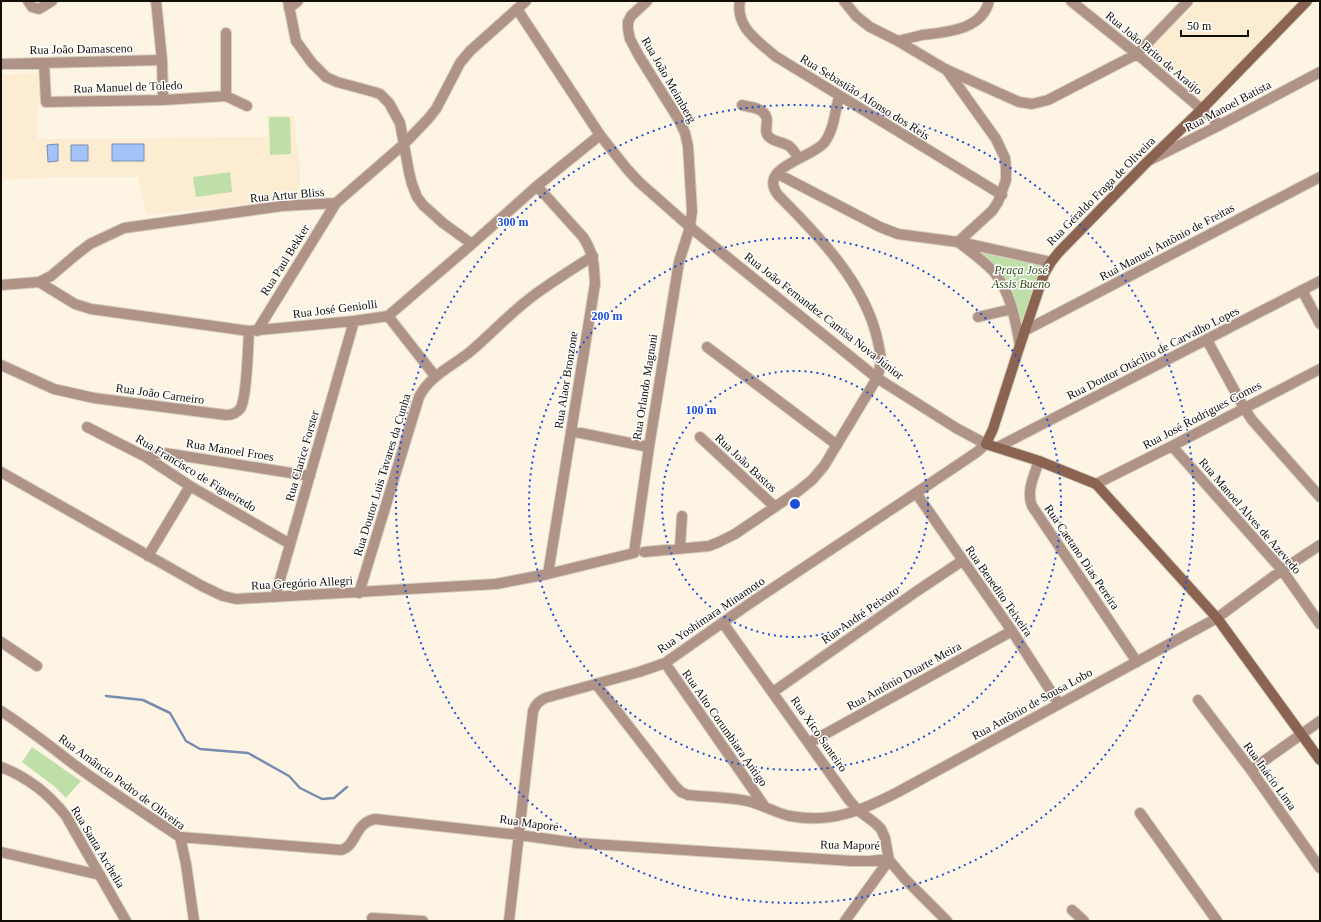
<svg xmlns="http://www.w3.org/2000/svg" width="1321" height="922" viewBox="0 0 1321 922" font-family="'Times New Roman',serif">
<rect width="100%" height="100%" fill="#fef4e4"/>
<path fill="#fcecd1" d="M 1199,1 L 1302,1 L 1202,103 L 1145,54 Z
M 38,73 L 41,103 L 38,105 L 38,139 L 268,137 L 267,115 L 293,116 L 300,164 L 300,199 L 147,215 L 138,177 L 57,177 L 1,180 L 1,75 Z"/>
<path fill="#bedfa8" d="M 269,117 L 290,117 L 291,154 L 270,155 Z
M 230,172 L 232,192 L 196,197 L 193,177 Z
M 971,247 L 1043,265 L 1021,324 L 1010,293 Z
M 32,747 L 81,781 L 66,798 L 54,786 L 22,762 Z"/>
<path fill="#a3c3f8" stroke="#778cb0" d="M 58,144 L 58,161 L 48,162 L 47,145 Z
M 112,144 L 144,144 L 144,161 L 112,161 Z
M 71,145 L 88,145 L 88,161 L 71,161 Z"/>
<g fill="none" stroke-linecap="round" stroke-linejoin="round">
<path stroke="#778cb0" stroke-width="2.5" d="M 106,696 L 143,700 L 170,713 L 186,741 L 200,749 L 248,753 L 289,776 L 300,788 L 322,799 L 334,798 L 347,787"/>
<g stroke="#d8cfc1" stroke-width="12">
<path id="minor" d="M 28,1 L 32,7 L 39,9 L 52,1
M 156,1 L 162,60 L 163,100
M 288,1 L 296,41 L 312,63 L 326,77 L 337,82 L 374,92 L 380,94 L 389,103 L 400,123 L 409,172 L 412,184 L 417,197 L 423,205 L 443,223 L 472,244
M 740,1 C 735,27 758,41 775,56 L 1002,195
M 844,1 L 856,16 L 870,27 L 898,41 L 945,69 L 1019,102 L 1032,104 L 1048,100 L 1137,54 L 1188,1
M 1071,1 L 1137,54 L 1220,125
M 289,8 L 298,1
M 226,33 L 226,96
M 898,41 C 906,39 914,37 922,35 C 947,32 982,30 989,1
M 44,63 L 46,102 L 163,100 L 226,96 L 247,106
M 1,64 L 162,60
M 742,105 C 748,107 755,107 760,110 C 774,118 761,130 769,137 C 774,142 783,142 789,146 C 793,149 796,154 798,158
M 1150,160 L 1220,125 L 1320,72
M 778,174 L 880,227 L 898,234 L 958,242 L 992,211 L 998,202 L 1006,180 L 1006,168 L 1005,158 L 996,139 L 946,69
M 537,186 L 583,237 C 594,254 594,264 595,284 L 548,574
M 958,242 C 970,251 984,261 994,272 C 1011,293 1015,319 1020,345
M 960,242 L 1051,262
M 39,282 L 75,304 L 91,309 L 249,331 L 354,321 L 388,316 L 472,244 L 537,186 L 600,135
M 1,285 L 39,282 L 51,276 L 77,254 L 90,244 L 124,228 L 282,206 L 336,203 L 404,144 L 428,119 L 436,109 L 460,63 L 470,51 L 517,9
M 1302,290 L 1320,324
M 388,316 L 435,376
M 978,317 L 1012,309
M 1026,330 L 1320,177
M 257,331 L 336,203
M 1207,340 L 1244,408 L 1252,420 L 1320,497
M 707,347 L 837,445
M 1,365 L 54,389 L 94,398 L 226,415 C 232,415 236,414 240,409 C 247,399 248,346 249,331
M 87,427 L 146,457 L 190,486 L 290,544
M 571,431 L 649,447
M 700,437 L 775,507
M 1172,446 L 1282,570 L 1320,624
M 998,447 L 1320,281
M 146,457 L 163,453 L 171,454 L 310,476
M 1039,461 C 1034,476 1026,491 1032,506 L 1137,662
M 1,472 L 202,586 L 223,596 L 236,599 L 496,584 L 548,574 L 634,553 L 649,447 L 679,262 L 690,227 L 692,211 L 688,146 L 685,133 L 679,120 L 639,56 L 630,39 L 628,29 L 628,22 L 631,16 L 647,1
M 1096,484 L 1172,446 L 1320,369
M 916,493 L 1012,631 L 1059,704
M 680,547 L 682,516
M 644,552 L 709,546 L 719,542 L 735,534 L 797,492 L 812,480 L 824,466 L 877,378 C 882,365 881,355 878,342 C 866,284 819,236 778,195 C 757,167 812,158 824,143 C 834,130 835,112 839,96
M 148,556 L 190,486
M 359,593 L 419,397 C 430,375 453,366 471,351 C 493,332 513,310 537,293 C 555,280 574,268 593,256
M 275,597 L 354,321
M 723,623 L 849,800 L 859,811 L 875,823 L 881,829 L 885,838 L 889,860
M 1,642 L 37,666
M 665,663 L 765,807
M 596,684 L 675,786 L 681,792 L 688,795 C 707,797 728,797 747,801 C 762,804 775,813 790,816 C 831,824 863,810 898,792 L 1217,618 L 1282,570 L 1320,545
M 773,692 L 917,591 L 962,561
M 1198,700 L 1251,770 L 1320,868
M 1,711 C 26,727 49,745 72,763 C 107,789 144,813 180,837 L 186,864 L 194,921
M 809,743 L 1012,631
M 1,767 C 27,777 49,794 66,816 L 126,921
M 1251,770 L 1320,721
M 1140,813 L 1217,921
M 180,837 L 341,850 C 357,846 354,823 375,819 L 519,835 L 577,843 L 852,861 L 870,861 L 888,859
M 1,852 L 100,875
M 889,860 L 905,879 L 947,921
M 1072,910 L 1084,921
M 372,918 L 423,921
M 509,921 L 533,711 C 536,704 538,702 545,698 L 639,672 L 665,663 L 749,604 L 916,493 L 977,452 L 986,444
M 845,921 L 889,860"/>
</g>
<g stroke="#d8cfc1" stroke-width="12">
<path id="tertiary" d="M 526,1 L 517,9 L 600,135 L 627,169 L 639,182 L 690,227 L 877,378 L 956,428 L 986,444"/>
</g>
<g stroke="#d8cfc1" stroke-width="12">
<path id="secondary" d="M 1307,1 L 1201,110 L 1147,162 L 1059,252 L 1051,262 L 1044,274 L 1020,345 L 993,429 L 986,444 L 1039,461 L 1096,484 L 1217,618 L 1320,760"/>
</g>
<use href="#minor" stroke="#ae9386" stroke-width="10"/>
<use href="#tertiary" stroke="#ae9386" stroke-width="10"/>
<use href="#secondary" stroke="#8a6451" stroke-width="10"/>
</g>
<g fill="none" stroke="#1d4ed8" stroke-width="2" stroke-dasharray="2 4">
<circle cx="795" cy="504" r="133"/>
<circle cx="795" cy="504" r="266"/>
<circle cx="795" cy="504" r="399"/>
</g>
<g text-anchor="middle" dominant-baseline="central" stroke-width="3" stroke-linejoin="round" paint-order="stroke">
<g font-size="12" fill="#110d07" stroke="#fff">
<text transform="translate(81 49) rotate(-1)">Rua João Damasceno</text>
<text transform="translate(1154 53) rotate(40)">Rua João Brito de Araújo</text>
<text transform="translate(669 80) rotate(60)">Rua João Meimberg</text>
<text transform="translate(128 87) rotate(-2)">Rua Manuel de Toledo</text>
<text transform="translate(865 97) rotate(32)">Rua Sebastião Afonso dos Reis</text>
<text transform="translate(1228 106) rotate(-28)">Rua Manoel Batista</text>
<text transform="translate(1101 191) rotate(-45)">Rua Geraldo Fraga de Oliveira</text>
<text transform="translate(287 195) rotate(-5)">Rua Artur Bliss</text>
<text transform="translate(1167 242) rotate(-28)">Rua Manuel Antônio de Freitas</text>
<text transform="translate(285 260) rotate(-58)">Rua Paul Bekker</text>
<text transform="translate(335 309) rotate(-7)">Rua José Geniolli</text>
<text transform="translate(824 316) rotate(38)">Rua João Fernandez Camisa Nova Júnior</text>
<text transform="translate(1153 353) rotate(-27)">Rua Doutor Otácilio de Carvalho Lopes</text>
<text transform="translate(566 380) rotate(-81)">Rua Alaor Bronzone</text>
<text transform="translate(645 387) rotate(-81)">Rua Orlando Magnani</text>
<text transform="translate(160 394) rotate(8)">Rua João Carneiro</text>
<text transform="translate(1202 415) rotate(-28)">Rua José Rodrigues Gomes</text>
<text transform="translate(230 450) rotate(9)">Rua Manoel Froes</text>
<text transform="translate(302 456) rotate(-74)">Rua Clarice Forster</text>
<text transform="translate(746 463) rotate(43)">Rua João Bastos</text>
<text transform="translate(196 473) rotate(31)">Rua Francisco de Figueiredo</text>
<text transform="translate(382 475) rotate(-73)">Rua Doutor Luis Tavares da Cunha</text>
<text transform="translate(1250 516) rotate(49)">Rua Manoel Alves de Azevedo</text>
<text transform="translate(1082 557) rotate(56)">Rua Caetano Dias Pereira</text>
<text transform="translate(302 583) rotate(-3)">Rua Gregório Allegri</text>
<text transform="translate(999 591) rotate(55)">Rua Benedito Teixeira</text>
<text transform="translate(711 615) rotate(-34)">Rua Yoshimara Minamoto</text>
<text transform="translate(860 615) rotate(-35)">Rua André Peixoto</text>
<text transform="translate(904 676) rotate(-29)">Rua Antônio Duarte Meira</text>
<text transform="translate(1032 704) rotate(-29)">Rua Antônio de Sousa Lobo</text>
<text transform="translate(725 728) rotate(55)">Rua Alto Corumbiara Antigo</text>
<text transform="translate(819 734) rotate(55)">Rua Xico Santeiro</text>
<text transform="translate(1270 776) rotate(54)">Rua Inácio Lima</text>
<text transform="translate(122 782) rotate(36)">Rua Amâncio Pedro de Oliveira</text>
<text transform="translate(529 823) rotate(8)">Rua Maporé</text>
<text transform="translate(850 845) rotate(1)">Rua Maporé</text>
<text transform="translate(98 847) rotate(59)">Rua Santa Archelia</text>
</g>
<g font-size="12" font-style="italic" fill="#2d4b12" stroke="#fff">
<text x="1021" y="270">Praça José<tspan x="1021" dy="14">Assis Bueno</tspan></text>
</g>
</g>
<circle cx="795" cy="504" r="6" fill="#1d4ed8" stroke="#fff" stroke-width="2"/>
<g font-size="12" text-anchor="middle" font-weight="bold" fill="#1d4ed8" stroke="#fff" stroke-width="3" stroke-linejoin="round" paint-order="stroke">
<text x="513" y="226">300 m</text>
<text x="607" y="320">200 m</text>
<text x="701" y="414">100 m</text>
</g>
<rect width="1321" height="922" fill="none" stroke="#110d07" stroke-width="4"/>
<path d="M1181 30v6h67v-6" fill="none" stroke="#110d07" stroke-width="2"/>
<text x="1187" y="30" font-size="12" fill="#110d07" stroke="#ffffff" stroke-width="3" paint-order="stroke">50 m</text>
</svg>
